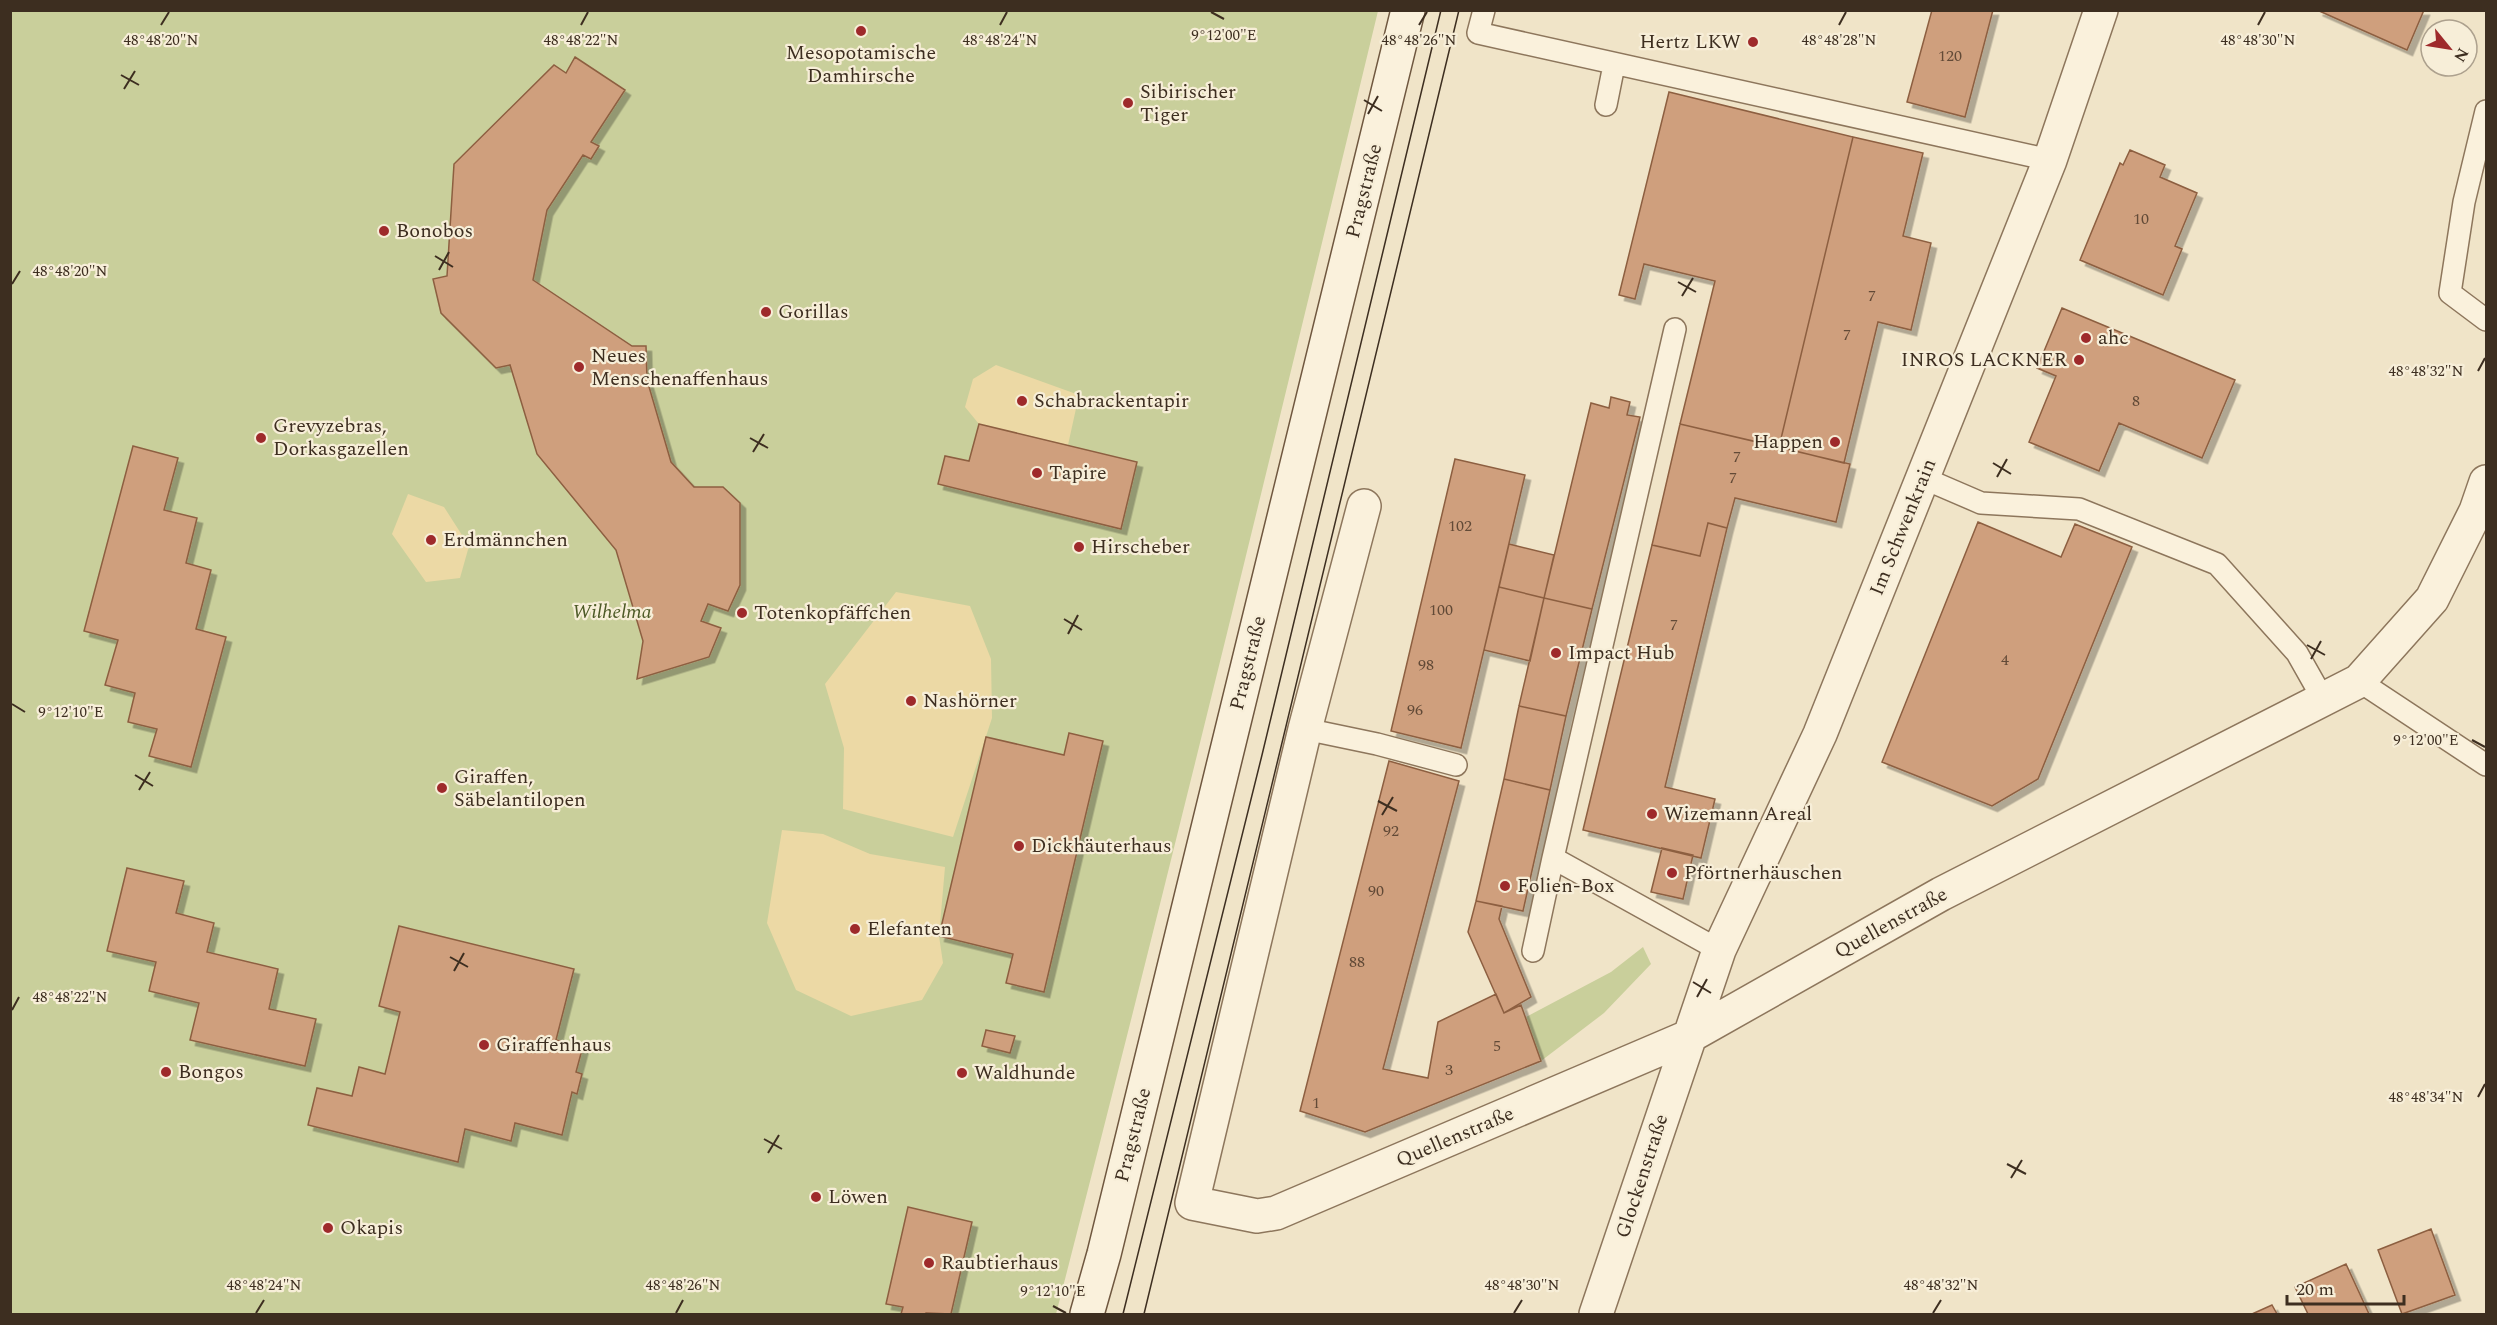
<svg xmlns="http://www.w3.org/2000/svg" width="2497" height="1325" viewBox="0 0 2497 1325" font-family="Spectral,serif">
<defs>
<filter id="shadow"><feDropShadow dx="5.5" dy="5.5" stdDeviation="0" flood-color="#0004"/></filter>
</defs>
<rect width="100%" height="100%" fill="#f0e4c8"/>
<path fill="#c9cf9b" d="M 10,11 L 1378,11 C 1273,446 1168,881 1056,1314 L 11,1314 Z
M 1643,947 L 1651,964 L 1604,1013 L 1541,1061 L 1526,1017 L 1611,972 Z"/>
<path fill="#ecd9a5" d="M 996,365 L 1079,395 L 1068,445 L 979,424 L 965,407 L 973,379 Z
M 408,494 L 444,507 L 469,546 L 460,578 L 426,582 L 392,534 Z
M 896,592 L 970,606 L 991,659 L 992,718 L 953,837 L 843,809 L 844,748 L 825,684 Z
M 782,830 L 823,834 L 870,854 L 945,867 L 939,936 L 943,963 L 922,1000 L 851,1016 L 796,990 L 767,923 Z"/>
<path fill="#cf9f7d" stroke="#8d5f41" stroke-width="1.5" filter="url(#shadow)" d="M 1932,10 L 1993,10 L 1965,117 L 1907,102 Z
M 2317,10 L 2424,10 L 2407,50 Z
M 575,57 L 625,90 L 591,142 L 599,146 L 591,159 L 583,155 L 547,210 L 533,280 L 632,346 L 646,346 L 647,380 L 671,462 L 694,487 L 723,487 L 740,503 L 740,585 L 728,611 L 708,604 L 701,621 L 721,628 L 709,657 L 637,679 L 643,641 L 616,550 L 537,454 L 510,365 L 496,368 L 441,313 L 433,279 L 447,276 L 454,164 L 554,65 L 566,73 Z
M 1669,92 L 1853,137 L 1779,447 L 1680,424 L 1715,281 L 1644,264 L 1635,299 L 1619,295 Z
M 1853,137 L 1923,153 L 1903,236 L 1931,243 L 1911,330 L 1878,322 L 1844,463 L 1779,447 Z
M 2130,150 L 2165,165 L 2160,177 L 2197,193 L 2175,246 L 2182,249 L 2163,295 L 2080,260 L 2120,163 L 2123,165 Z
M 2062,308 L 2235,380 L 2202,458 L 2119,423 L 2099,471 L 2029,442 L 2056,376 L 2037,368 Z
M 1611,397 L 1630,402 L 1627,415 L 1640,417 L 1592,609 L 1544,598 L 1591,403 L 1609,408 Z
M 979,424 L 1137,462 L 1121,529 L 938,484 L 945,456 L 969,461 Z
M 1680,424 L 1850,464 L 1836,522 L 1735,498 L 1727,528 L 1708,523 L 1700,556 L 1652,545 Z
M 133,446 L 178,458 L 164,510 L 197,518 L 186,563 L 211,570 L 196,629 L 226,637 L 191,767 L 149,756 L 157,729 L 128,722 L 135,693 L 105,685 L 118,640 L 84,631 Z
M 1455,459 L 1525,475 L 1461,748 L 1391,731 Z
M 1978,522 L 2061,557 L 2075,524 L 2132,547 L 2038,779 L 1992,806 L 1882,762 Z
M 1708,523 L 1727,528 L 1665,787 L 1715,799 L 1701,858 L 1583,830 L 1652,545 L 1700,556 Z
M 1509,544 L 1554,555 L 1544,598 L 1499,587 Z
M 1499,587 L 1544,598 L 1530,661 L 1484,650 Z
M 1544,598 L 1592,609 L 1566,716 L 1519,706 Z
M 1519,706 L 1566,716 L 1550,790 L 1504,779 Z
M 1069,733 L 1103,741 L 1044,992 L 1006,983 L 1013,954 L 939,936 L 986,737 L 1064,755 Z
M 1389,761 L 1459,781 L 1383,1069 L 1428,1078 L 1438,1022 L 1496,994 L 1504,1013 L 1521,1005 L 1541,1061 L 1365,1132 L 1300,1111 Z
M 1504,779 L 1550,790 L 1523,911 L 1476,901 Z
M 1662,848 L 1693,855 L 1683,899 L 1651,892 Z
M 127,868 L 184,881 L 176,913 L 214,923 L 207,952 L 278,969 L 269,1009 L 316,1019 L 305,1066 L 190,1040 L 199,1003 L 149,991 L 156,962 L 107,951 Z
M 1476,901 L 1502,906 L 1499,919 L 1531,997 L 1504,1013 L 1468,932 Z
M 399,926 L 574,969 L 556,1040 L 583,1046 L 576,1072 L 582,1074 L 577,1094 L 572,1092 L 562,1135 L 515,1123 L 511,1141 L 465,1129 L 458,1162 L 308,1125 L 317,1088 L 352,1096 L 359,1067 L 385,1074 L 400,1012 L 379,1006 Z
M 986,1030 L 1015,1036 L 1010,1053 L 982,1046 Z
M 908,1207 L 972,1222 L 951,1314 L 926,1313 L 925,1314 L 901,1314 L 903,1307 L 886,1304 Z
M 2431,1229 L 2455,1295 L 2402,1314 L 2378,1250 Z
M 2346,1264 L 2369,1314 L 2308,1314 L 2295,1287 Z
M 2272,1305 L 2277,1314 L 2252,1314 Z"/>
<g fill="none" stroke-linecap="round" stroke-linejoin="round">
<g stroke="#8d765c" stroke-width="24">
<path id="lane" d="M 1484,10 L 1478,33 L 2050,160
M 1606,105 L 1614,65
M 2486,111 L 2464,202 L 2450,293 L 2486,320
M 1675,329 L 1553,858 L 1719,950
M 1923,478 L 1981,503 L 2079,509 L 2217,564 L 2297,653 L 2323,699
M 2359,681 L 2486,765
M 1305,729 L 1377,744 L 1456,765
M 1533,951 L 1553,858"/>
</g>
<g stroke="#8d765c" stroke-width="36">
<path id="street" d="M 1364,506 L 1305,729 L 1192,1203 L 1257,1216 L 1276,1213 L 1688,1037 L 1941,894 L 2359,681 L 2432,599 L 2476,511 L 2486,482
M 1596,1314 L 1719,950 L 1820,734 L 2050,160 L 2101,10"/>
</g>
<g stroke="#6f573f" stroke-width="36">
<path id="secondary" d="M 1087,1314 L 1104,1254 L 1408,10"/>
</g>
<use href="#lane" stroke="#faf1dc" stroke-width="21"/>
<use href="#street" stroke="#faf1dc" stroke-width="33"/>
<use href="#secondary" stroke="#faf1dc" stroke-width="33"/>
<path stroke="#3d2e20" stroke-width="1.5" d="M 1123,1314 L 1262,755 L 1441,10
M 1144,1314 L 1459,10"/>
</g>
<path fill="none" stroke="#3d2e20" stroke-width="2" d="M 1211,12 L 1224,19M 161,25 L 169,12M 581,25 L 588,12M 1000,25 L 1007,12M 1419,25 L 1427,12M 1839,25 L 1846,12M 2258,25 L 2265,12M 121,75 L 139,85M 124,89 L 135,71M 1364,100 L 1382,111M 1368,114 L 1378,96M 435,256 L 453,267M 439,270 L 449,252M 1678,282 L 1696,292M 12,284 L 20,271M 1682,296 L 1693,278M 2478,371 L 2485,358M 750,438 L 768,448M 753,452 L 764,434M 1993,463 L 2011,474M 1997,477 L 2007,459M 1064,619 L 1082,630M 1068,634 L 1078,615M 2307,645 L 2325,655M 2311,659 L 2321,641M 12,704 L 25,712M 2472,740 L 2485,747M 135,775 L 153,786M 139,790 L 150,772M 1378,801 L 1397,811M 1382,815 L 1393,797M 450,957 L 468,967M 454,971 L 464,953M 1693,982 L 1711,993M 1697,997 L 1707,979M 12,1010 L 19,997M 2478,1097 L 2485,1084M 764,1139 L 782,1149M 768,1153 L 779,1135M 2007,1164 L 2026,1174M 2011,1178 L 2022,1160M 1053,1306 L 1066,1313M 256,1313 L 264,1300M 676,1313 L 683,1300M 1514,1313 L 1522,1300M 1933,1313 L 1941,1300"/>
<g fill="#9e2a2b" stroke="#f7eed8" stroke-width="2">
<circle cx="861" cy="31" r="6"/>
<circle cx="1753" cy="42" r="6"/>
<circle cx="1128" cy="103" r="6"/>
<circle cx="384" cy="231" r="6"/>
<circle cx="766" cy="312" r="6"/>
<circle cx="2086" cy="338" r="6"/>
<circle cx="2079" cy="360" r="6"/>
<circle cx="579" cy="367" r="6"/>
<circle cx="1022" cy="401" r="6"/>
<circle cx="261" cy="438" r="6"/>
<circle cx="1835" cy="442" r="6"/>
<circle cx="1037" cy="473" r="6"/>
<circle cx="431" cy="540" r="6"/>
<circle cx="1079" cy="547" r="6"/>
<circle cx="742" cy="613" r="6"/>
<circle cx="1556" cy="653" r="6"/>
<circle cx="911" cy="701" r="6"/>
<circle cx="442" cy="788" r="6"/>
<circle cx="1652" cy="814" r="6"/>
<circle cx="1019" cy="846" r="6"/>
<circle cx="1672" cy="873" r="6"/>
<circle cx="1505" cy="886" r="6"/>
<circle cx="855" cy="929" r="6"/>
<circle cx="484" cy="1045" r="6"/>
<circle cx="166" cy="1072" r="6"/>
<circle cx="962" cy="1073" r="6"/>
<circle cx="816" cy="1197" r="6"/>
<circle cx="328" cy="1228" r="6"/>
<circle cx="929" cy="1263" r="6"/>
</g>
<g text-anchor="middle" dominant-baseline="central" stroke-width="4.5" stroke-linejoin="round" paint-order="stroke">
<g font-size="16" fill="#624a37">
<text x="1950" y="56">120</text>
<text x="2141" y="219">10</text>
<text x="1872" y="296">7</text>
<text x="1847" y="335">7</text>
<text x="2136" y="401">8</text>
<text x="1737" y="457">7</text>
<text x="1733" y="478">7</text>
<text x="1460" y="526">102</text>
<text x="1441" y="610">100</text>
<text x="1674" y="625">7</text>
<text x="2005" y="660">4</text>
<text x="1426" y="665">98</text>
<text x="1415" y="710">96</text>
<text x="1391" y="831">92</text>
<text x="1376" y="891">90</text>
<text x="1357" y="962">88</text>
<text x="1497" y="1046">5</text>
<text x="1449" y="1070">3</text>
<text x="1316" y="1103">1</text>
</g>
<g font-size="20" fill="#3d2e20" stroke="#f7eed8" text-anchor="start">
<text x="1741" y="42" text-anchor="end">Hertz LKW</text>
<text x="861" y="53" text-anchor="middle">Mesopotamische<tspan x="861" dy="23">Damhirsche</tspan></text>
<text x="1140" y="92">Sibirischer<tspan x="1140" dy="23">Tiger</tspan></text>
<text x="396" y="231">Bonobos</text>
<text x="778" y="312">Gorillas</text>
<text x="2098" y="338">ahc</text>
<text x="591" y="356">Neues<tspan x="591" dy="23">Menschenaffenhaus</tspan></text>
<text x="2067" y="360" text-anchor="end">INROS LACKNER</text>
<text x="1034" y="401">Schabrackentapir</text>
<text x="273" y="426">Grevyzebras,<tspan x="273" dy="23">Dorkasgazellen</tspan></text>
<text x="1823" y="442" text-anchor="end">Happen</text>
<text x="1049" y="473">Tapire</text>
<text x="443" y="540">Erdmännchen</text>
<text x="1091" y="547">Hirscheber</text>
<text x="754" y="613">Totenkopfäffchen</text>
<text x="1568" y="653">Impact Hub</text>
<text x="923" y="701">Nashörner</text>
<text x="454" y="777">Giraffen,<tspan x="454" dy="23">Säbelantilopen</tspan></text>
<text x="1664" y="814">Wizemann Areal</text>
<text x="1031" y="846">Dickhäuterhaus</text>
<text x="1684" y="873">Pförtnerhäuschen</text>
<text x="1517" y="886">Folien-Box</text>
<text x="867" y="929">Elefanten</text>
<text x="496" y="1045">Giraffenhaus</text>
<text x="178" y="1072">Bongos</text>
<text x="974" y="1073">Waldhunde</text>
<text x="828" y="1197">Löwen</text>
<text x="340" y="1228">Okapis</text>
<text x="941" y="1263">Raubtierhaus</text>
</g>
<g font-size="20" fill="#3d2e20" stroke="#f7eed8">
<text transform="translate(1364 191) rotate(-76)">Pragstraße</text>
<text transform="translate(1903 527) rotate(-68)">Im Schwenkrain</text>
<text transform="translate(1248 663) rotate(-76)">Pragstraße</text>
<text transform="translate(1891 923) rotate(-29)">Quellenstraße</text>
<text transform="translate(1133 1135) rotate(-76)">Pragstraße</text>
<text transform="translate(1455 1137) rotate(-23)">Quellenstraße</text>
<text transform="translate(1642 1176) rotate(-72)">Glockenstraße</text>
</g>
<g font-size="20" font-style="italic" fill="#4d5a26" stroke="#f7eed8">
<text x="612" y="612">Wilhelma</text>
</g>
</g>
<g font-size="15" text-anchor="middle" fill="#3d2e20" stroke="#f7eed8" stroke-width="4.5" stroke-linejoin="round" paint-order="stroke">
<text x="1224" y="40">9°12'00"E</text>
<text x="161" y="45">48°48'20"N</text>
<text x="581" y="45">48°48'22"N</text>
<text x="1000" y="45">48°48'24"N</text>
<text x="1419" y="45">48°48'26"N</text>
<text x="1839" y="45">48°48'28"N</text>
<text x="2258" y="45">48°48'30"N</text>
<text x="70" y="276">48°48'20"N</text>
<text x="2426" y="376">48°48'32"N</text>
<text x="71" y="717">9°12'10"E</text>
<text x="2426" y="745">9°12'00"E</text>
<text x="70" y="1002">48°48'22"N</text>
<text x="2426" y="1102">48°48'34"N</text>
<text x="264" y="1290">48°48'24"N</text>
<text x="683" y="1290">48°48'26"N</text>
<text x="1522" y="1290">48°48'30"N</text>
<text x="1941" y="1290">48°48'32"N</text>
<text x="1053" y="1296">9°12'10"E</text>
</g>
<rect width="2497" height="1325" fill="none" stroke="#3d2e20" stroke-width="24"/>
<g transform="translate(2449 48) rotate(120)"><circle r="28" fill="#f7eed8" stroke="#ada18e" stroke-width="1.5"/>
<path d="M0-4.5L10 22L0 15L-10 22Z" fill="#9e2a2b"/>
<text y="-9" font-size="16" font-weight="bold" text-anchor="middle" fill="#3d2e20">N</text>
</g>
<path d="M2287 1295v9h117v-9" fill="none" stroke="#3d2e20" stroke-width="3"/>
<text x="2296" y="1295" font-size="18" fill="#3d2e20" stroke="#f7eed8" stroke-width="4.5" paint-order="stroke">20 m</text>
</svg>
